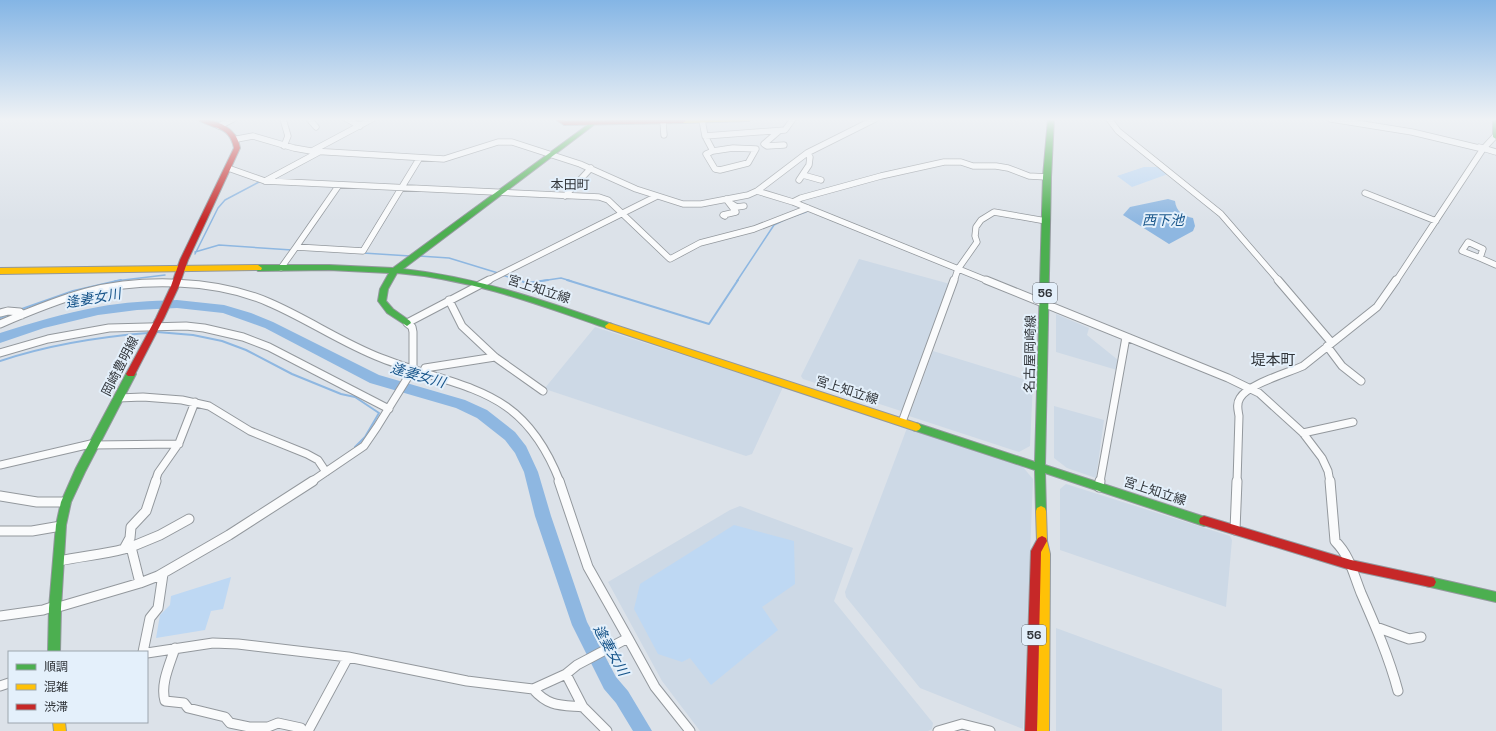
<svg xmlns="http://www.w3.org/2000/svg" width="1496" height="731" viewBox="0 0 1496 731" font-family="'Space Grotesk','Noto Sans JP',sans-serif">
<rect width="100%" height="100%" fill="#dce2e9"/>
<path fill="#cdd9e6" d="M 859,259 L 950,284 L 904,412 L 803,379 L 801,376 Z
M 1056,314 L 1089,328 L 1087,335 L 1118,360 L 1117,370 L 1056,352 Z
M 595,327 L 783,387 L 752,454 L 746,456 L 548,390 L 545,388 Z
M 933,351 L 1033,382 L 1030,446 L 1019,452 L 909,416 Z
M 1054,406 L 1104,420 L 1096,478 L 1067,468 L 1054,458 Z
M 907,428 L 1022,466 L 1033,479 L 1023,729 L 920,688 L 846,597 L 845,592 Z
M 1066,484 L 1230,536 L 1232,540 L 1226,607 L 1060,550 L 1060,489 Z
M 740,506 L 853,548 L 834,601 L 933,723 L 932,729 L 928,731 L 700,731 L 662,681 L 608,582 L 730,510 Z
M 1056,628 L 1222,689 L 1222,731 L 1056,731 Z"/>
<path fill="#bed8f3" d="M 1144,167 L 1160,167 L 1168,174 L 1132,187 L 1117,176 Z
M 734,525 L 794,541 L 795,584 L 762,607 L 778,630 L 711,685 L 690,658 L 682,662 L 658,654 L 634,609 L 640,584 Z
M 231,577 L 223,609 L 211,611 L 205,630 L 156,638 L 160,615 L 170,605 L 171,596 Z"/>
<path fill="#8eb7e1" d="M 1168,199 L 1175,201 C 1176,212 1184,216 1193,218 L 1195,226 L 1193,231 L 1169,244 L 1123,215 L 1130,207 Z"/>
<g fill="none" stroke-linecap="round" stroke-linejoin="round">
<path stroke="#8eb7e1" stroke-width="1.5" d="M 794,216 L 806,212
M 195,252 L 219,245 L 292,250
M 363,253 L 410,256
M 195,254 L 218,208 L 225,200 L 261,181
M 419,256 L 449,258 L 498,273
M 502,275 L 521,281
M 115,281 L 165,275
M 541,281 L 561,278 L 571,281
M 737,281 L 774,225 L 786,219"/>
<path stroke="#8eb7e1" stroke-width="2" d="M 518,280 L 527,283 L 548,280
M 567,280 L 709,324 L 738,280
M 19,310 L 73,291 L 121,280
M 0,318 L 10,314
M 157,332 L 193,335 L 222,341 L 246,350 L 292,374 L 341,394 L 355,397 L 379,413 L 365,437 L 355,447 L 359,448
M 0,361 C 48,345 97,337 148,333"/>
<path fill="#8eb7e1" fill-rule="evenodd" d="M 177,300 L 224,305 L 251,313 L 273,322 L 379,375 L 465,400 L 487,410 L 515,432 L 526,446 L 538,472 L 551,516 L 587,622 L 616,677 L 628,691 L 652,731 L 633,731 L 616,703 L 604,689 L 572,625 L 535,516 L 524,472 L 515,453 L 505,440 L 477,418 L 456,408 L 370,383 L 265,328 L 223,313 L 177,308 L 137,310 L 98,315 L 44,328 L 0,343 L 0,333 C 32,323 64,313 98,307 C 124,302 151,301 177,300 Z"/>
<g stroke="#93989d" stroke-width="7">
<path id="street-far2" d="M 283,119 L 288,136 L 284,146
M 309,119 L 316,127
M 347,119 L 360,126
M 1109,119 L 1118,131 L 1221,214 L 1279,281
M 1331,119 L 1412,132 L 1483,149
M 702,120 L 705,136 L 713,151
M 663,121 L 664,135
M 219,126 L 233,119
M 779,131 L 764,144 L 767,146 L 784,145
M 705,136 L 785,130 L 793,119
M 237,139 L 253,136 L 294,148 L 311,151 L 444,159 L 498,142 L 512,142 L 580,164 L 636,189 L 683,204 L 701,204 L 748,195 L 757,191 L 807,153 L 875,119
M 1479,147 L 1496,152
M 733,148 L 756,149 L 748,163 L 720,170 L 715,169 L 706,154 L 713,151 Z
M 312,151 L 372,119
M 228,168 L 265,181 L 599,197 L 608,200 L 670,259 L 700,243 L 754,229 L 808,208
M 803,175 L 821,180
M 799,180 L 809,165 L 810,157 L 807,153
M 265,181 L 319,152
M 757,191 L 793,202 L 988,281
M 1365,193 L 1436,221
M 565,196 L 591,168
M 793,202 L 801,198 L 881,176 L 944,162 L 961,162 L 973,166 L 996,166 L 1008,168 L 1029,176 L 1047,177
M 732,204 L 737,207 L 744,206
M 725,216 L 723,215 L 736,212 L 726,199
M 1468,242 L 1483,249 L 1480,258 L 1462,251 Z
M 296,247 L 339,185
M 1480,258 L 1496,265
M 281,268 L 296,247 L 363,251 L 419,159
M 487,281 L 657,196
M 954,281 L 958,269 L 977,242 L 975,236 L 976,227 L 981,220 L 994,212 L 1046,221
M 1396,281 L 1483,149 L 1495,136"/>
</g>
<g stroke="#93989d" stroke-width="9">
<path id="street-far1" d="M 986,280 L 1228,378 L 1259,393 L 1303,433 L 1322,458 L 1328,471 L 1330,482
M 1278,280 L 1331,342
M 449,300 L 462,326 L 495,357 L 543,391
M 0,313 L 8,311 L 20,312 L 22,315
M 0,324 C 28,312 57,300 86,292 C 141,278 215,279 268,302 C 306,318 342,343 381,358 C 465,391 522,384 560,482
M 1327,346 L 1342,366 L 1361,381
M 0,353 L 48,339 L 109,328 L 186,326 L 204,328 L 243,337 L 269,347 L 389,409
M 423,372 L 425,368 L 495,357
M 118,398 L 143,397 L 182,400 L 209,406 L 250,431 L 307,454 L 318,460 L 326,472
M 902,422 L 954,280
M 1303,433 L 1353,422
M 93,445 L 179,444
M 0,465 L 95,443
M 155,482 L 158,473 L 179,443 L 195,402
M 311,482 L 364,446 L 377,427 L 413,369 L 413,332 L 412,327 L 407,323 L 489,280
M 1100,482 L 1126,337
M 1237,482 L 1239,416 C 1238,410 1236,404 1240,398 C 1248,384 1288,373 1303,366 L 1377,307 L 1396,280"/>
</g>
<g stroke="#93989d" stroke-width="11">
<path id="street" d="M 559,481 L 588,567 L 628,638
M 1330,481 L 1335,541 C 1350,556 1353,573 1361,593 C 1375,625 1389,657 1398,691
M 1099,487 L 1100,481
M 0,496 L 37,502 L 66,502
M 1235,530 L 1237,481
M 0,531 L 32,531 L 61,526
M 131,547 L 160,535 L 189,519
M 59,561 C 81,556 102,555 124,549
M 140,583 L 131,547 L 124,549 L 130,538 L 131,527 L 146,511 L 156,481
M 55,608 L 140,583 L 158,576 L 229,535 L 313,481
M 0,616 L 43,610 L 55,606
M 1376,627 L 1409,639 L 1421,637
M 175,648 C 170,664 160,684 165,701 L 184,703 L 188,708 L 225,717 L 230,723 L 249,727 L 268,727 L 278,723 L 301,728
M 143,652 L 150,618 L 158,608 L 163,574
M 147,653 L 213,643 L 238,644 L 348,657 L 467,681 L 533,689 L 566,674 L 577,665 L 628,638 L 655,687 L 690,731
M 566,674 L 583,707 L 607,731
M 0,686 L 9,683
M 533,689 C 549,707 560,705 583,707
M 308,731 L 348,657
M 938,731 L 962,724 L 990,731"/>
</g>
<g stroke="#93989d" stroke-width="2">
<path id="fast" d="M 1048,119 L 1054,119 L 1051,177 L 1045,465 L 1208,518 L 1209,521 L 1208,524 L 1204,526 L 1045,473 L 1046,511 L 1045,514 L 1041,516 L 1037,514 L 1036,511 L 1035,470 L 913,430 L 911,427 L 913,424 L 916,423 L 1035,462 L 1043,177 Z
M 1493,119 L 1496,119 L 1496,139 L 1493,137 Z
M 593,121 L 596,123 L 595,124 L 403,269 C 476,277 543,300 612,324 L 613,326 L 612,328 L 606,328 C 537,304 470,279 397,273 L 388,289 L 386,301 L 393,309 L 410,321 L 411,323 L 407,326 L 387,313 L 378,301 L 380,289 L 389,273 L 329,270 L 258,271 L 254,268 L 258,265 L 329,265 L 393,268 Z
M 131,371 L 134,372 L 136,374 L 85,472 L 71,502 L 66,525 L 61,608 L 60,652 L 48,652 L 49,608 L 56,525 L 61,502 L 76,468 L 126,374 L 128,372 Z
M 1430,577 L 1496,592 L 1496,602 L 1426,586 L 1424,582 L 1426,578 Z"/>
</g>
<g stroke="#93989d" stroke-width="2">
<path id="slow" d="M 682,119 L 752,119 L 749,121 L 683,123 L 680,121 Z
M 258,265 L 262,268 L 261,270 L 0,274 L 0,268 Z
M 609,323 L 919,424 L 921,427 L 919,430 L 916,431 L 606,328 L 605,326 Z
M 1041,506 L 1045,508 L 1046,511 L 1047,541 L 1050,554 L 1049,731 L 1037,731 L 1040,554 L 1037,541 L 1036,511 L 1037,508 Z
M 53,722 L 65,722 L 66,731 L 54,731 Z"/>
</g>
<g stroke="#93989d" stroke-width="2">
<path id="jam" d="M 197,119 C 216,119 237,127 240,148 L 188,260 L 179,286 L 164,318 L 134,376 L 128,376 L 126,374 L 156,318 L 171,286 L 180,260 L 234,148 C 229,124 212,130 197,119 Z
M 555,119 L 563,119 L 565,121 L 684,119 L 686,121 L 683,123 L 564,125 Z
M 1204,516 L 1351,560 L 1430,577 L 1434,578 L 1436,582 L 1434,586 L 1430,587 L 1351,570 L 1200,524 L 1199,521 L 1200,518 Z
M 1042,536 L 1046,538 L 1047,541 L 1041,552 L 1037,731 L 1025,731 L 1031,551 L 1038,538 Z"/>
</g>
<use href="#street-far2" stroke="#fafbfc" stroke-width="5.5"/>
<use href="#street-far1" stroke="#fafbfc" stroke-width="7"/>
<use href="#street" stroke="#fafbfc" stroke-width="9"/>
<use href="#fast" fill="#4caf50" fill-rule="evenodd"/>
<use href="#slow" fill="#ffc107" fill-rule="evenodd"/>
<use href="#jam" fill="#c62828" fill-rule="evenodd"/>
</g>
<linearGradient id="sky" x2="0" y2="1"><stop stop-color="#84b5e5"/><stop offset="0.54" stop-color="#eff2f5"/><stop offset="1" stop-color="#eff2f5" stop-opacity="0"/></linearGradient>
<rect width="1496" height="221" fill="url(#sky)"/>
<g text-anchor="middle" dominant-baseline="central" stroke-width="4" stroke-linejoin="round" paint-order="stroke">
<g fill="#e4f0fb" stroke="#676d74" stroke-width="1">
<rect x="1033" y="283" width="24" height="20" rx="3"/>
<rect x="1022" y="625" width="24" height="20" rx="3"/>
</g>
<g font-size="12" font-weight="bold" fill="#31353a">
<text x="1045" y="293">56</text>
<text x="1034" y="635">56</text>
</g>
<g font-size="13" fill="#31353a" stroke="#e4f0fb">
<text x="570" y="184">本田町</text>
</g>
<g font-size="13" fill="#31353a" stroke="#e4f0fb">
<text transform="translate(539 289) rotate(18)">宮上知立線</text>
<text transform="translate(1030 354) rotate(-89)">名古屋岡崎線</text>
<text transform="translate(120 366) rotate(-63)">岡崎豊明線</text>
<text transform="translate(847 390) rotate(18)">宮上知立線</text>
<text transform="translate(1155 491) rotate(18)">宮上知立線</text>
</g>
<g font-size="14" font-style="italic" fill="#19568b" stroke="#e4f0fb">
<text x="1163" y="220">西下池</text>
<text transform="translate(93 298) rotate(-10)">逢妻女川</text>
<text transform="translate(418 375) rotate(16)">逢妻女川</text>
<text transform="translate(611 650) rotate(61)">逢妻女川</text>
</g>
<g font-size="15" fill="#31353a" stroke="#e4f0fb">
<text x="1273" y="359">堤本町</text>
</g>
</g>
<rect x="8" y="651" width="140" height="72" fill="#e4f0fb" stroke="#9ca5ae"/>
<rect x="16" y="664" width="20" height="6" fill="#4caf50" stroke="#9ca5ae"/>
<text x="44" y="671" font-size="12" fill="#31353a">順調</text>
<rect x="16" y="684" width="20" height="6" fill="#ffc107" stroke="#9ca5ae"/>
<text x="44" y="691" font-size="12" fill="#31353a">混雑</text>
<rect x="16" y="704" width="20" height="6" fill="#c62828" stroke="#9ca5ae"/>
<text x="44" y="711" font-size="12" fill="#31353a">渋滞</text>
</svg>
